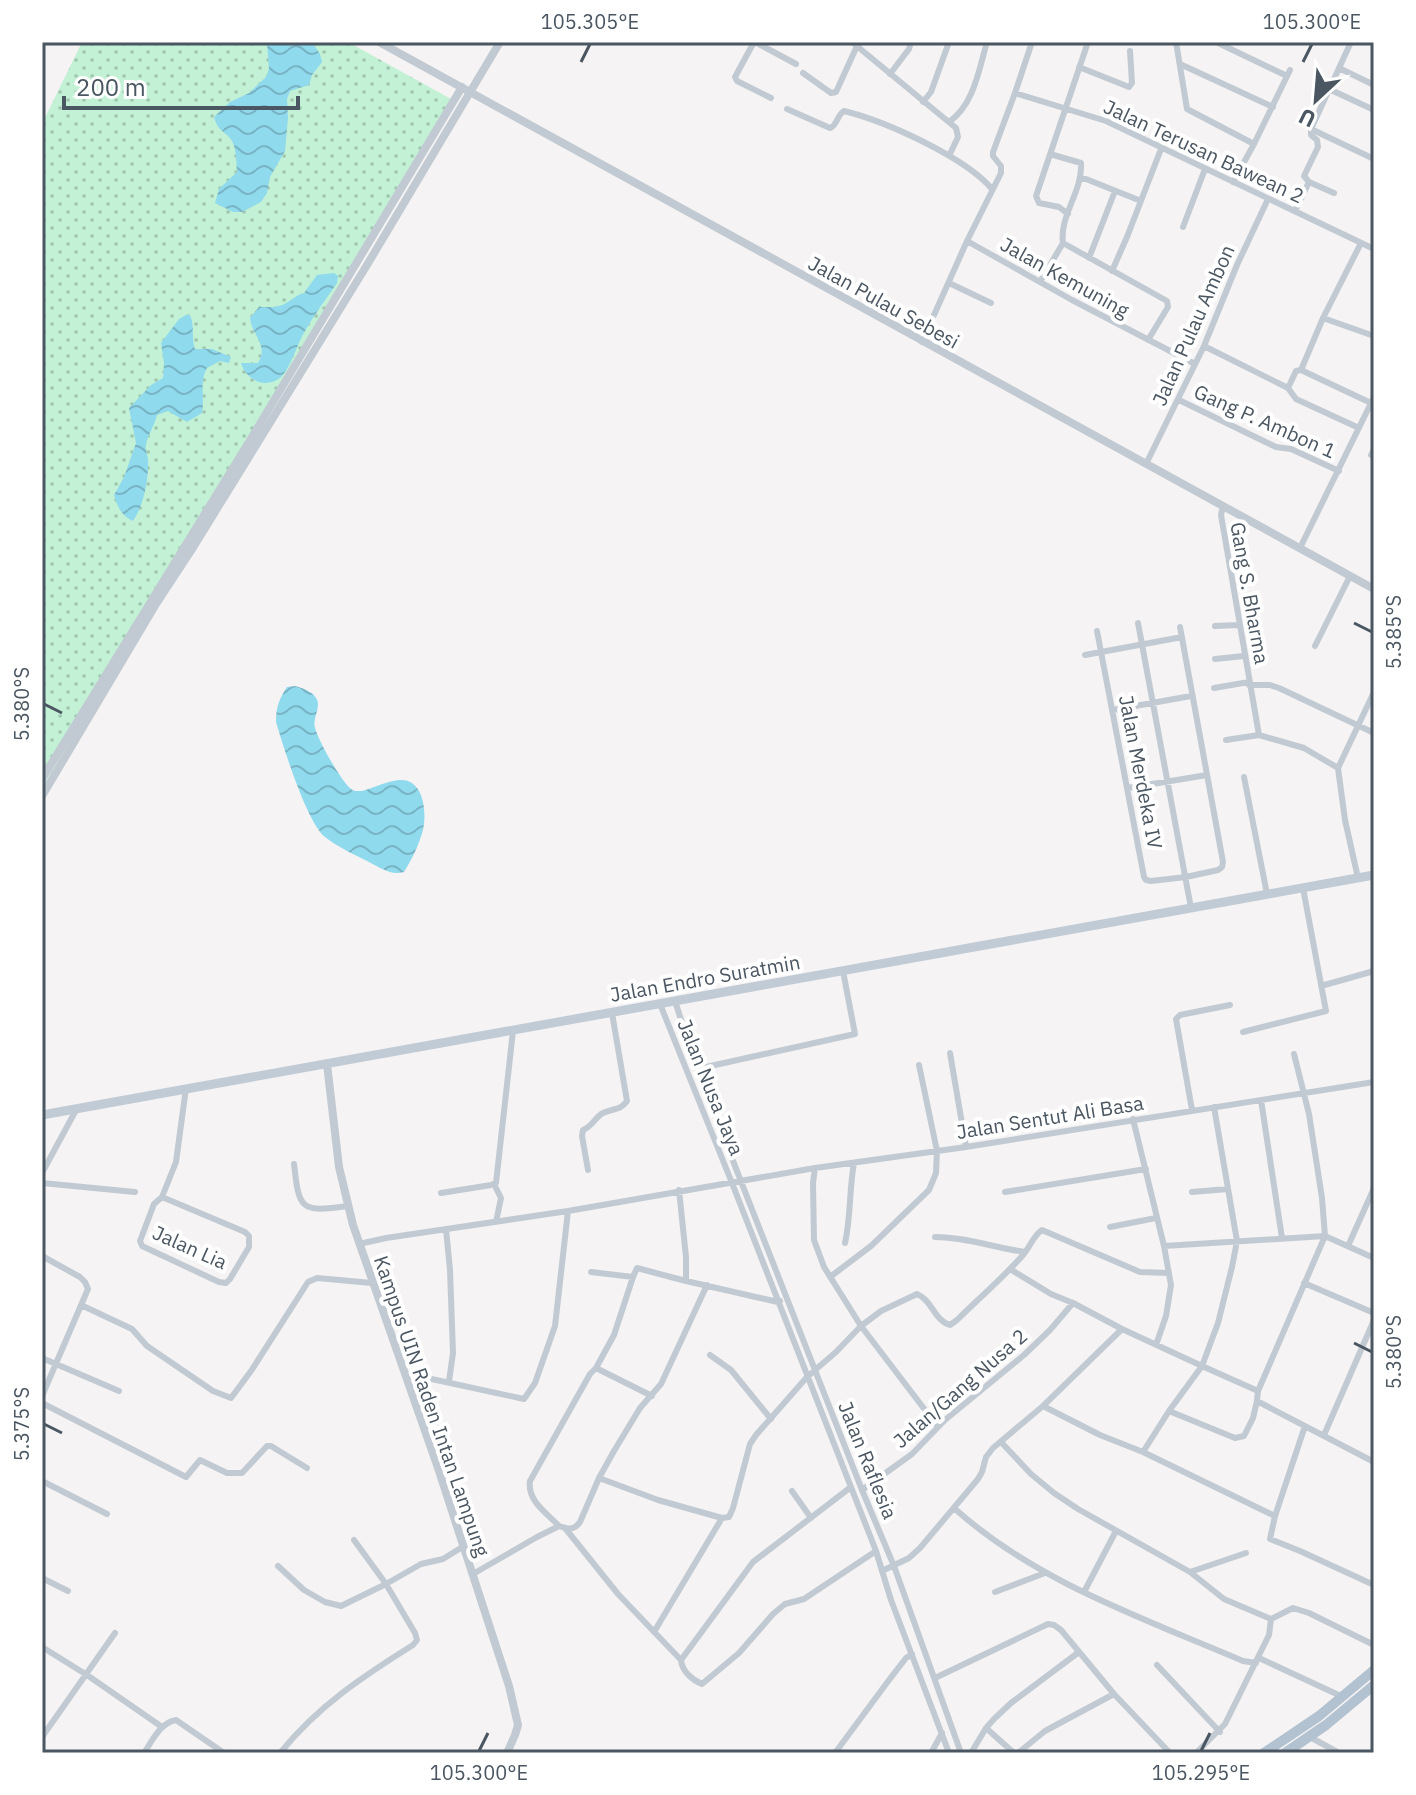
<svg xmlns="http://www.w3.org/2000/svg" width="1416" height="1795" viewBox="0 0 1416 1795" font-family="'IBM Plex Sans',sans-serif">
<defs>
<pattern id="grass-dots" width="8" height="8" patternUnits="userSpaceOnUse" patternTransform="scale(2)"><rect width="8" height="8" fill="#c3f1d5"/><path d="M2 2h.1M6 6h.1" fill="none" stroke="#a0c6b0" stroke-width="1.8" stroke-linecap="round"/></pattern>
<pattern id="water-waves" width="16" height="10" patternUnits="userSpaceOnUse" patternTransform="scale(2)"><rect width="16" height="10" fill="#90daee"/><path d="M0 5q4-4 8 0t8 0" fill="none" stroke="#78b4c4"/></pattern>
</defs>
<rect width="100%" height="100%" fill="#f5f3f3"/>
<path fill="url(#grass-dots)" d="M 82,42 L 348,42 L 451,99 L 42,788 L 42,124 Z"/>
<path fill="url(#water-waves)" d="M 267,42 L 312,42 L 320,54 L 322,62 L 312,75 L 309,85 L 290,91 L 287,99 L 288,118 L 285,151 L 270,177 L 267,193 L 261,202 L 242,212 L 233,212 L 215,203 L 219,189 L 237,172 C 236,161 237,147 230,138 C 222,129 218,131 214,117 L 230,102 L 249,93 L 266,77 L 269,69 Z
M 334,273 L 338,276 L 337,283 C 326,299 314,315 305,331 C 297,344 291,367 281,377 C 266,390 246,380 241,363 L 258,363 C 269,345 252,336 250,318 L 259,307 C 269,307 278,308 286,303 C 294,299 296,295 304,293 L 317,275 Z
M 186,315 L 190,315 C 195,326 191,338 195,349 L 212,349 L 231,357 L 229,363 L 220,361 L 207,368 C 199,382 205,398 202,413 L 187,422 L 168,411 L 157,415 C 155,425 147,436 146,445 C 145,449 147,455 148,458 C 149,478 144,505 133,521 C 121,515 118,508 114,495 L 124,477 L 136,443 L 129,408 L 151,385 L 163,378 L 164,363 L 161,343 L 179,319 Z
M 295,686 C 302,688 312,691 316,698 C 322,707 312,718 315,728 C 319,742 340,779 350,788 C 355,792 355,791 362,791 C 373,788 387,781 399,780 C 424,778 427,812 423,830 C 419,845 412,859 404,872 C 391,876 381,868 369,862 C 355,855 338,847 325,837 C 307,823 283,746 276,722 C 276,707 279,699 287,687 Z"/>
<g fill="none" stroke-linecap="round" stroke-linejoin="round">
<path stroke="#c1cad2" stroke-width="6" d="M 754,42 L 735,77 L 737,81 L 771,98
M 755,42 L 796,64
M 852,42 L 956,128 L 958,137 L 949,156
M 1176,42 L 1187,109 L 1254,144
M 1216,42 L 1287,76
M 1180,64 L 1273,107
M 1079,67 L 1129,87 L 1132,83 L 1130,51
M 1339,68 L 1374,85
M 803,73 L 831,93 L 836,92 L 857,46 L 861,42
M 890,74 L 909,49 L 911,42
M 1329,89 L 1374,110
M 1015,93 L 1106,121 L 1374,249
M 923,102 L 931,92 L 949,42
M 787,109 L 830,128 C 837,126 837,115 844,111 C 885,121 965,157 992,189
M 949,122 C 974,105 979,69 987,42
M 1311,129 L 1351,42
M 1311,129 L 1374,159
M 1081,179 L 1086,179 L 1141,201
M 1233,182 L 1254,144 L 1290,70
M 1309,182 L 1334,193
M 1295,211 L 1309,182 L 1304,176 L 1318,147 L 1317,140 L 1311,135 L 1311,129
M 1068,214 L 1059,207 L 1039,203 L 1036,196 L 1088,42
M 1183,227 L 1205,169
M 967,241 L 1072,300 L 1195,364
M 1063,243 L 1167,301 L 1168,307 L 1148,340
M 1089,258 L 1115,191
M 1112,271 L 1127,237 L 1161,149
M 1040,282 L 1063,243 C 1059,216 1083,191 1081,163 L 1050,154
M 949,283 L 991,303
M 1323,318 L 1374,336
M 922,342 L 967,241 L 1001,173 L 1001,166 L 993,156 L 993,152 L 1015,93 L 1032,42
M 1204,346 L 1288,388 L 1296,371 L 1301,370 L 1323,318 L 1361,243
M 1301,370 L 1371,403
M 1288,388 L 1296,399 L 1359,428
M 1179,400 L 1276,447 L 1291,449 L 1339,471
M 1371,455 L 1374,449
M 1146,464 L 1204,346 L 1237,265 L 1268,199
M 1223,506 L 1221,515 L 1259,735
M 1300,548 L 1374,397
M 1138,623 L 1191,908
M 1215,626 L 1238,625
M 1097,631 L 1144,877 L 1146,880 L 1151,881 L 1186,877 L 1218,870 L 1222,867 L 1223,862 L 1180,627
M 1315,646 L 1350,576
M 1085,655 L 1182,637
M 1215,659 L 1244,656
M 1249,685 L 1270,685 L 1279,688 L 1374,733
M 1214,688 L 1249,682
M 1113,710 L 1191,696
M 1226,740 L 1259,735 L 1304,748 L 1338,768
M 1244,777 L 1267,894
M 1128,788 L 1207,775
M 1358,878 L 1345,820 L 1338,768 L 1374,692
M 1321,986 L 1374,971
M 675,1001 L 697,1069 L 862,1490 L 894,1566 L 961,1753
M 660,1004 L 732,1183 L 876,1551 L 891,1600 L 949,1753
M 1243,1032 L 1326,1011 L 1303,888
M 950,1053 L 966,1147
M 697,1069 L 855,1034 L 843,971
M 1261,1100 L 1282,1238
M 1214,1107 L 1237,1241 L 1232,1267 L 1218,1323 L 1202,1366 L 1169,1411 L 1143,1452 L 1275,1516
M 1192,1110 L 1176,1019 L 1180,1015 L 1230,1005
M 1133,1119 L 1164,1246 L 1171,1285 L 1166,1316 L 1156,1345
M 294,1164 C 299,1209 300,1213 347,1206
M 815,1168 L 813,1183 L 814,1240 L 824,1267 L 861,1326 L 938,1427
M 588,1170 L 582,1136 L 583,1130 C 593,1126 595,1117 603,1113 C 613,1108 620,1111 627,1101 L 612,1013
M 42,1173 L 76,1110
M 42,1183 L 135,1192
M 494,1184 L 501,1198 L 496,1222
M 679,1190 L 686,1257 L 686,1281
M 1005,1192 L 1146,1169
M 1192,1192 L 1228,1189
M 441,1193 L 491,1185 L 496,1183 L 513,1031
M 162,1197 L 245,1232 L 249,1236 L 249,1247 L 230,1279 L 226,1283 L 219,1282 L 142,1246 L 140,1241 L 154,1204 L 162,1197 L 176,1162 L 186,1088
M 1110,1227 L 1156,1218
M 446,1229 L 450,1270 L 453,1353 L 449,1381
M 935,1237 C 966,1237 995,1248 1025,1252
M 845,1243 C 851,1217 849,1190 854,1163
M 359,1244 L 386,1238 L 568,1211 L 815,1168 L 966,1147 L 1374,1082
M 1164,1246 L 1325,1236 L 1374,1258
M 1348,1246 L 1374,1188
M 42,1256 L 80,1277 L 85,1282 L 88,1289 L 42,1396
M 1010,1269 L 1051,1294 L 1073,1303 L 1122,1329 L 1202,1366 L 1258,1391 L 1257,1401 L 1374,1462
M 591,1272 L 633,1277
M 830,1277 L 871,1246 L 929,1190 L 936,1173 L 937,1151 L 919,1065
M 1304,1283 L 1374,1313
M 81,1305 L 132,1329 L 147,1346 L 213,1391 L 231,1398 L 251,1371 L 308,1282 L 317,1278 L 372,1283
M 710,1355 L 731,1370 L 771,1419
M 42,1358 L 119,1391
M 596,1368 L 614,1335 L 633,1277 L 637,1268 L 686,1281 L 778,1302 L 780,1301
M 404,1373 L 524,1399 L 535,1383 L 555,1326 L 568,1211
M 1258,1391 L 1325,1236 L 1322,1198 L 1309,1114 L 1294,1054
M 42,1403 L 186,1477 L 200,1460 L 227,1473 L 242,1473 L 267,1446 L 271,1446 L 307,1468
M 1043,1406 L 1100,1435 L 1143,1452
M 1169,1411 L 1235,1438 L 1244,1436 L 1253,1418 L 1257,1401
M 1305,1426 L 1275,1516 L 1270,1539 L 1300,1551 L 1374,1585
M 1324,1435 L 1374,1320
M 1001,1442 L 1031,1474 L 1054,1493 L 1078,1509 L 1190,1572 L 1224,1599 L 1271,1619 L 1293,1608 L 1309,1613 L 1374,1645
M 599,1478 L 658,1500 L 722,1518 L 729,1517 L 733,1508 L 750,1444 L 756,1435 L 807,1377 L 836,1352 L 861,1326 L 881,1311 L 917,1294 C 932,1300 934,1320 950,1325 L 957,1320 C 979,1298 1003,1278 1023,1255 C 1030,1247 1033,1236 1042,1230 L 1140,1272 L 1169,1273
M 42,1481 L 107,1514
M 862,1490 L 912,1454 L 945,1420 L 1024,1355 L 1050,1330 L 1073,1303
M 792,1491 L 811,1518
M 954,1508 C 1036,1582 1143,1618 1243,1661 L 1256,1663
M 559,1526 C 568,1529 574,1531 580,1522 L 599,1478 L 614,1451 L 640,1408 L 661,1384 L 707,1285
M 559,1526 C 547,1513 527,1501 530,1481 L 590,1374 L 596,1368 L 652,1396
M 565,1528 L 618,1594 L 681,1660 C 682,1671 692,1680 702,1684 L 739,1653 L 773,1614 L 785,1604 L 804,1599 L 876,1551
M 278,1566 L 304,1590 L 325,1602 L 341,1606 L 386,1584 L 421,1564 L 443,1559 L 464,1546
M 882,1571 L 909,1558 L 920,1548 L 978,1479 L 982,1472 L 986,1457 L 993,1448 L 1043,1406 L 1122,1329
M 1190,1572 L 1246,1553
M 473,1574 L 537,1537 L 559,1526
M 42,1578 L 68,1591
M 995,1592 L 1045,1573
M 1084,1592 L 1116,1531
M 654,1632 L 722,1518
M 42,1647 L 87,1675 L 162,1727
M 1259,1658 L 1343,1697
M 681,1660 L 753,1562 L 851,1487
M 1157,1665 L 1220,1732
M 935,1678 L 1048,1624 L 1054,1625 L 1061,1630 L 1114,1694 L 1170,1753
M 986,1728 L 1014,1753
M 42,1737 L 115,1633
M 1310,1737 L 1339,1753
M 144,1753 C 152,1741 161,1722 176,1720 L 224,1753
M 280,1753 C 318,1706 362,1677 413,1645 L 417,1640 L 415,1633 L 386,1584 L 354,1540
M 835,1753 L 889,1680 L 906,1658 L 912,1654
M 931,1753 L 942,1733
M 971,1753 L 986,1728 L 994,1719 L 1011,1703 L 1079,1652
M 1018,1753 L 1045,1731 L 1114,1694
M 1196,1753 L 1225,1724 L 1269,1635 L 1271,1619"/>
<path stroke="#c1cad2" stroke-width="8" d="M 379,42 L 1374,589
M 42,779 L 252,437 L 462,87
M 42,796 L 156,604 L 194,546 L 367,265 L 500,42
M 327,1064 L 339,1167 L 353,1225 L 438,1468 L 509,1686 L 518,1725 L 515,1735 L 507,1753"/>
<path stroke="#c1cbd6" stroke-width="9" d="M 42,1115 L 1374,875"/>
<path stroke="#b3c2d1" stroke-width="10" d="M 1264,1753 L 1319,1716 L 1374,1670
M 1285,1753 L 1326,1725 L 1374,1685"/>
</g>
<path fill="none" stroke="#4a5661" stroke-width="3" d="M 581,62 L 590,44M 1303,62 L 1312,44M 1354,623 L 1372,632M 44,704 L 62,713M 1354,1343 L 1372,1352M 44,1424 L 62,1433M 479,1751 L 488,1733M 1201,1751 L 1210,1733"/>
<g text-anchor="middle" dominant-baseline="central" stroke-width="8" stroke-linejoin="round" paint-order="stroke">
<g font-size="20" fill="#4a5661" stroke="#fff">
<text transform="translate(1204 151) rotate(25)">Jalan Terusan Bawean 2</text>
<text transform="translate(1065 277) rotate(29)">Jalan Kemuning</text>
<text transform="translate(884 302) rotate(29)">Jalan Pulau Sebesi</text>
<text transform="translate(1193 325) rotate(-66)">Jalan Pulau Ambon</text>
<text transform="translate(1265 421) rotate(24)">Gang P. Ambon 1</text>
<text transform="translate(1250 593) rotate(80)">Gang S. Bharma</text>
<text transform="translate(1141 772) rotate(79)">Jalan Merdeka IV</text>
<text transform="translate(705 978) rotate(-10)">Jalan Endro Suratmin</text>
<text transform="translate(711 1087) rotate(68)">Jalan Nusa Jaya</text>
<text transform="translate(1050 1117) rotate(-9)">Jalan Sentut Ali Basa</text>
<text transform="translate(190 1247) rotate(24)">Jalan Lia</text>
<text transform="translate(960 1388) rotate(-41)">Jalan/Gang Nusa 2</text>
<text transform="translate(432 1406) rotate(71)">Kampus UIN Raden Intan Lampung</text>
<text transform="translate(868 1460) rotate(68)">Jalan Raflesia</text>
</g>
</g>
<rect width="1416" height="1795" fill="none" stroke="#ffffff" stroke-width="88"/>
<g transform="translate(1316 100) rotate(206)" stroke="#ffffff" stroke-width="6" paint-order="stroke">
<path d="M0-6L14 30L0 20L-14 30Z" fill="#4a5661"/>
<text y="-12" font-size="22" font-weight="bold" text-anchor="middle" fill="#4a5661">U</text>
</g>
<path d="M64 96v12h234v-12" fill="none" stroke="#4a5661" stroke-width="4"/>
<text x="76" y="96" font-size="24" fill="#4a5661" stroke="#ffffff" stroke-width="6" paint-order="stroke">200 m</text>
<rect x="44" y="44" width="1328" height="1707" fill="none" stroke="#4a5661" stroke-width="3"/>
<g font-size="20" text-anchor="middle" fill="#4a5661">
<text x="590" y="29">105.305°E</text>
<text x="1312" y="29">105.300°E</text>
<text transform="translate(1394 632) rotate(-90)" y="7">5.385°S</text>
<text transform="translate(22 704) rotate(-90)" y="7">5.380°S</text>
<text transform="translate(1394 1352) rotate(-90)" y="7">5.380°S</text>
<text transform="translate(22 1424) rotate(-90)" y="7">5.375°S</text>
<text x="479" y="1780">105.300°E</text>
<text x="1201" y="1780">105.295°E</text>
</g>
</svg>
